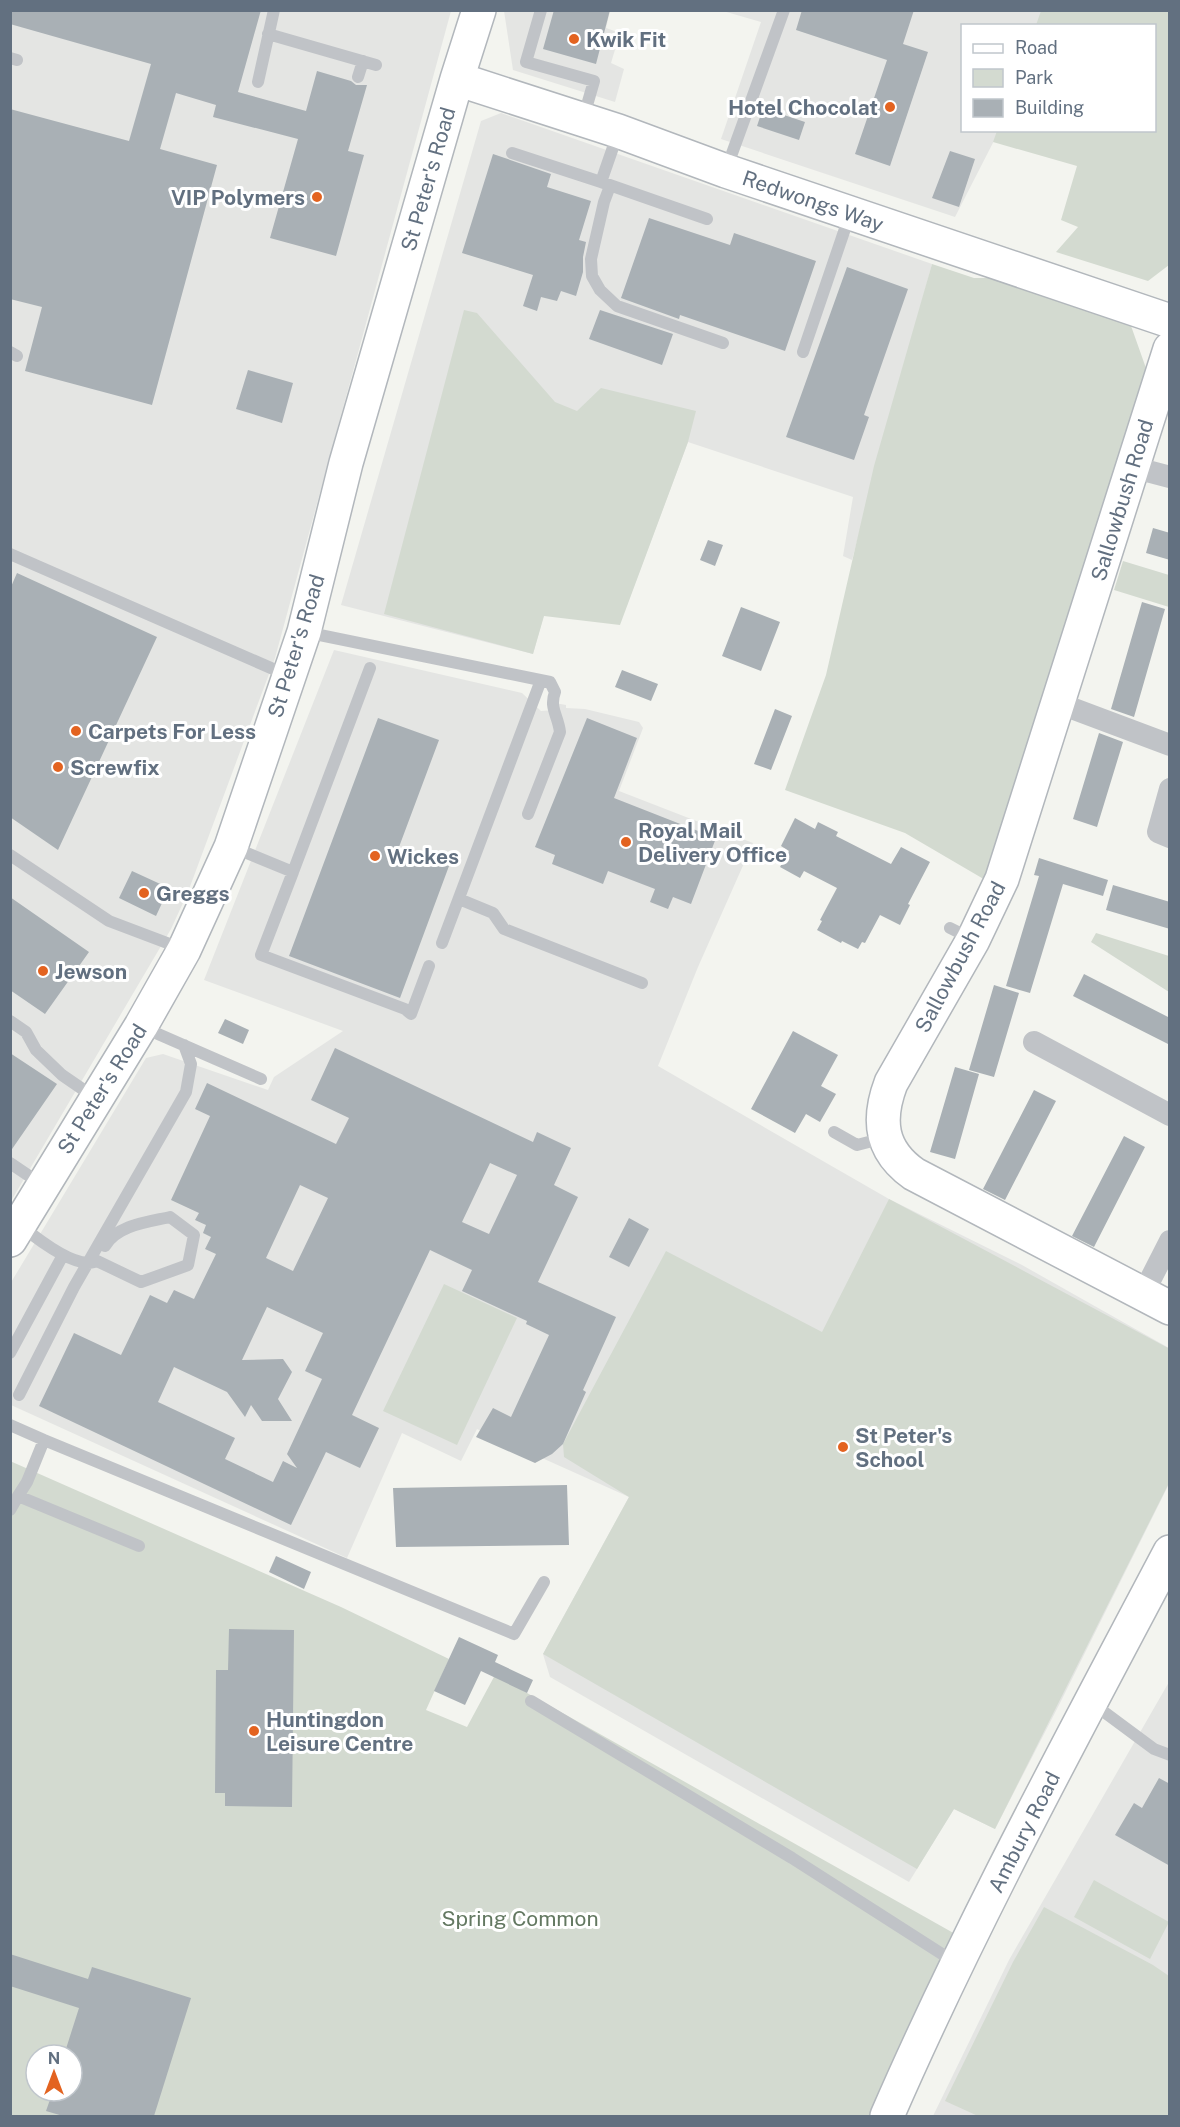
<svg xmlns="http://www.w3.org/2000/svg" width="1180" height="2127" viewBox="0 0 1180 2127" font-family="'Public Sans',sans-serif">
<rect width="100%" height="100%" fill="#f3f4ef"/>
<path fill="#e4e5e3" d="M 11,11 L 451,11 L 275,658 L 257,706 L 188,892 L 171,929 L 11,1201 Z
M 504,11 L 610,11 L 606,28 L 620,33 L 611,63 L 624,69 L 615,102 L 513,70 Z
M 723,11 L 1059,11 L 1052,25 L 962,26 L 962,130 L 999,131 L 955,217 L 721,139 L 761,22 Z
M 501,113 L 932,264 L 852,560 L 843,556 L 853,497 L 688,442 L 627,605 L 552,586 L 533,654 L 341,605 L 481,121 Z
M 334,650 L 522,693 L 541,711 L 554,710 L 555,703 L 566,705 L 566,708 L 585,709 L 639,722 L 643,728 L 619,791 L 753,843 L 698,967 L 658,1066 L 889,1199 L 1022,1265 L 1169,1348 L 1169,1484 L 1059,1705 L 995,1829 L 954,1809 L 909,1882 L 550,1677 L 543,1654 L 629,1497 L 477,1429 L 461,1461 L 402,1433 L 347,1558 L 11,1405 L 10,1284 L 146,1058 L 163,1054 L 268,1090 L 274,1077 L 343,1031 L 204,980 Z
M 1169,1682 L 1169,2116 L 933,2116 L 1009,1960 Z"/>
<path fill="#d3dad0" fill-rule="evenodd" d="M 1041,11 L 1169,11 L 1169,265 L 1148,281 L 1056,252 L 1078,227 L 1061,220 L 1077,166 L 993,142 L 997,131 L 1154,130 L 1154,26 L 1036,25 Z
M 932,264 L 974,278 L 996,278 L 1130,323 L 1147,371 L 987,881 L 905,833 L 785,790 L 826,675 L 874,466 Z
M 464,310 L 477,313 L 555,402 L 577,411 L 601,388 L 696,411 L 688,442 L 620,625 L 544,616 L 533,654 L 384,614 Z
M 1123,561 L 1169,575 L 1169,607 L 1114,590 Z
M 1096,933 L 1169,956 L 1169,992 L 1091,942 Z
M 889,1199 L 1170,1349 L 1169,1483 L 995,1829 L 954,1809 L 917,1869 L 543,1654 L 629,1497 L 564,1457 L 563,1444 L 666,1251 L 822,1332 Z
M 444,1284 L 517,1318 L 457,1445 L 383,1411 Z
M 10,1461 L 341,1607 L 449,1659 L 426,1710 L 467,1727 L 495,1675 L 957,1935 L 870,2116 L 11,2116 ZM 36,2055 L 72,2055 L 72,2091 L 36,2091 Z
M 1094,1880 L 1169,1922 L 1150,1959 L 1074,1917 Z
M 1044,1907 L 1153,1965 L 1169,1976 L 1169,2116 L 978,2116 L 945,2101 L 1013,1962 Z"/>
<path fill="#a9b0b5" fill-rule="evenodd" d="M 10,10 L 261,10 L 238,92 L 306,111 L 317,71 L 351,81 L 356,85 L 367,85 L 348,151 L 364,155 L 336,256 L 270,238 L 298,139 L 213,117 L 216,105 L 176,93 L 160,149 L 217,165 L 152,405 L 25,371 L 42,307 L 10,299 L 10,109 L 129,141 L 151,64 L 10,24 Z
M 554,10 L 610,10 L 596,64 L 543,49 Z
M 802,10 L 914,10 L 903,44 L 928,52 L 890,166 L 855,154 L 887,60 L 796,30 Z
M 763,108 L 805,122 L 799,140 L 757,126 Z
M 950,151 L 975,159 L 959,207 L 932,198 Z
M 493,154 L 551,174 L 547,187 L 591,201 L 579,240 L 586,242 L 583,257 L 583,272 L 576,296 L 561,291 L 557,301 L 541,297 L 537,311 L 523,306 L 533,275 L 462,253 Z
M 649,218 L 730,245 L 734,233 L 816,261 L 785,351 L 680,315 L 679,319 L 621,298 Z
M 847,267 L 908,289 L 864,415 L 869,417 L 854,460 L 786,437 Z
M 600,310 L 673,334 L 662,365 L 589,339 Z
M 248,370 L 293,383 L 282,423 L 236,409 Z
M 1153,528 L 1170,533 L 1170,560 L 1146,553 Z
M 708,540 L 723,545 L 715,566 L 700,560 Z
M 17,573 L 157,637 L 58,850 L 10,817 L 10,589 Z
M 1142,602 L 1165,609 L 1134,717 L 1111,709 Z
M 741,607 L 780,622 L 761,671 L 722,656 Z
M 622,670 L 658,684 L 651,701 L 615,687 Z
M 775,709 L 792,716 L 771,770 L 754,764 Z
M 378,718 L 439,740 L 399,847 L 449,866 L 400,998 L 289,956 Z
M 587,718 L 637,738 L 614,798 L 716,838 L 691,904 L 673,897 L 668,909 L 650,902 L 655,889 L 608,871 L 603,884 L 552,864 L 555,855 L 535,847 Z
M 1099,733 L 1123,742 L 1097,827 L 1073,819 Z
M 795,818 L 815,829 L 818,822 L 838,832 L 836,836 L 891,864 L 901,847 L 930,862 L 908,904 L 910,905 L 900,925 L 880,915 L 865,943 L 862,942 L 858,949 L 842,941 L 841,943 L 817,930 L 822,921 L 820,920 L 837,888 L 804,871 L 800,878 L 780,867 L 789,851 L 781,846 Z
M 1039,858 L 1108,880 L 1103,896 L 1063,884 L 1030,993 L 1006,986 L 1039,876 L 1034,875 Z
M 132,871 L 169,888 L 156,916 L 119,898 Z
M 1113,885 L 1170,902 L 1170,929 L 1106,910 Z
M 10,897 L 89,952 L 45,1014 L 10,990 Z
M 1084,974 L 1170,1018 L 1170,1045 L 1073,996 Z
M 994,985 L 1019,993 L 994,1077 L 969,1070 Z
M 225,1019 L 249,1030 L 243,1044 L 218,1033 Z
M 793,1031 L 838,1055 L 821,1086 L 836,1094 L 820,1122 L 806,1114 L 795,1133 L 751,1109 Z
M 335,1048 L 533,1142 L 537,1132 L 571,1148 L 554,1185 L 578,1197 L 538,1282 L 616,1317 L 583,1390 L 586,1392 L 563,1444 L 552,1454 L 535,1463 L 476,1437 L 493,1408 L 511,1417 L 549,1335 L 526,1324 L 527,1321 L 462,1291 L 472,1270 L 430,1250 L 352,1415 L 379,1428 L 360,1468 L 326,1452 L 291,1525 L 39,1406 L 74,1333 L 121,1355 L 150,1295 L 167,1303 L 174,1290 L 194,1299 L 216,1254 L 205,1249 L 211,1237 L 203,1233 L 206,1225 L 195,1220 L 199,1213 L 171,1200 L 210,1116 L 195,1109 L 207,1083 L 336,1144 L 349,1118 L 311,1100 ZM 490,1163 L 517,1175 L 489,1234 L 462,1222 ZM 300,1185 L 328,1198 L 293,1271 L 266,1258 ZM 267,1307 L 323,1333 L 305,1371 L 322,1379 L 287,1454 L 297,1468 L 283,1461 L 273,1482 L 225,1459 L 235,1438 L 158,1402 L 174,1367 L 227,1392 L 245,1417 L 251,1405 L 262,1421 L 292,1421 L 278,1399 L 292,1372 L 283,1359 L 242,1360 Z
M 10,1053 L 57,1084 L 10,1152 Z
M 955,1067 L 979,1074 L 955,1159 L 930,1152 Z
M 1034,1090 L 1056,1101 L 1005,1200 L 983,1189 Z
M 1124,1136 L 1145,1147 L 1094,1247 L 1072,1236 Z
M 629,1218 L 649,1229 L 629,1267 L 609,1257 Z
M 567,1485 L 569,1545 L 396,1547 L 393,1488 Z
M 276,1556 L 311,1572 L 304,1589 L 269,1572 Z
M 229,1629 L 294,1630 L 292,1807 L 225,1806 L 225,1793 L 215,1793 L 216,1670 L 228,1670 Z
M 459,1637 L 498,1655 L 495,1662 L 533,1680 L 527,1693 L 481,1671 L 465,1705 L 434,1691 Z
M 1159,1778 L 1170,1784 L 1170,1866 L 1115,1835 L 1134,1803 L 1142,1808 Z
M 10,1954 L 88,1979 L 92,1967 L 191,1998 L 154,2116 L 63,2116 L 46,2111 L 53,2091 L 72,2091 L 72,2055 L 64,2055 L 79,2008 L 10,1986 Z"/>
<g fill="none" stroke-linecap="round" stroke-linejoin="round">
<g stroke="#b2b7bc" stroke-width="36">
<path id="secondary" d="M 457,79 L 618,131 L 726,171 L 1170,321
M 1170,349 L 1002,879 L 973,940 L 891,1083 C 877,1120 880,1150 914,1174 L 1170,1308
M 10,1240 L 141,1026 L 184,950 L 231,847 L 304,632 L 346,463 L 457,79 L 479,10
M 887,2116 C 971,1923 1072,1738 1170,1552"/>
</g>
<path stroke="#c0c3c7" stroke-width="12" d="M 541,10 L 526,62 L 594,81 L 583,119
M 268,34 L 376,65
M 10,58 L 17,60
M 358,77 L 363,61
M 258,82 L 274,10
M 618,133 L 601,182 L 707,219
M 512,153 L 601,182
M 726,170 L 784,10
M 610,186 L 604,202 L 591,259 L 592,276 L 600,290 L 617,306 L 723,343
M 10,352 L 17,356
M 803,352 L 850,214
M 10,554 L 287,675
M 305,632 L 550,682 L 555,692 C 549,708 558,715 560,732 L 528,814
M 232,847 L 293,872 L 370,668
M 10,855 L 109,921 L 183,949
M 293,872 L 261,955 L 405,1009 L 411,1014 L 429,966
M 459,899 L 493,913 L 504,929 L 642,983
M 950,928 L 972,939
M 442,943 L 541,680
M 10,1021 L 26,1032 L 36,1050 L 62,1075 L 94,1097
M 142,1027 L 261,1079
M 834,1132 L 857,1145 L 884,1138
M 10,1163 L 41,1184
M 20,1225 C 36,1238 74,1268 94,1262
M 97,1261 L 141,1282 L 188,1265 L 194,1235 L 170,1217 C 148,1222 117,1225 105,1246
M 10,1353 L 63,1255
M 19,1395 L 74,1287 L 186,1092 L 191,1064 L 184,1045
M 10,1425 L 44,1440 L 514,1634 L 544,1582
M 44,1440 L 27,1482 L 18,1496 L 139,1546
M 10,1510 L 18,1496
M 531,1701 L 792,1858 L 956,1963
M 1092,1703 L 1154,1749 L 1170,1755"/>
<path stroke="#c0c3c7" stroke-width="22" d="M 1132,467 L 1170,477
M 1058,703 L 1170,745
M 1170,789 L 1158,832 L 1170,837
M 1034,1042 L 1170,1115
M 1143,1294 L 1170,1241"/>
<use href="#secondary" stroke="#fff" stroke-width="33"/>
</g>
<g fill="#e36320" stroke="#fff" stroke-width="2">
<circle cx="574" cy="39" r="6"/>
<circle cx="890" cy="107" r="6"/>
<circle cx="317" cy="197" r="6"/>
<circle cx="76" cy="731" r="6"/>
<circle cx="58" cy="767" r="6"/>
<circle cx="626" cy="842" r="6"/>
<circle cx="375" cy="856" r="6"/>
<circle cx="144" cy="893" r="6"/>
<circle cx="43" cy="971" r="6"/>
<circle cx="843" cy="1447" r="6"/>
<circle cx="254" cy="1731" r="6"/>
</g>
<g text-anchor="middle" dominant-baseline="central" stroke-width="6" stroke-linejoin="round" paint-order="stroke">
<g font-size="21" font-weight="bold" fill="#627080" stroke="#fff" text-anchor="start">
<text x="586" y="39">Kwik Fit</text>
<text x="878" y="107" text-anchor="end">Hotel Chocolat</text>
<text x="305" y="197" text-anchor="end">VIP Polymers</text>
<text x="88" y="731">Carpets For Less</text>
<text x="70" y="767">Screwfix</text>
<text x="638" y="830">Royal Mail<tspan x="638" dy="24">Delivery Office</tspan></text>
<text x="387" y="856">Wickes</text>
<text x="156" y="893">Greggs</text>
<text x="55" y="971">Jewson</text>
<text x="855" y="1435">St Peter's<tspan x="855" dy="24">School</tspan></text>
<text x="266" y="1719">Huntingdon<tspan x="266" dy="24">Leisure Centre</tspan></text>
</g>
<g font-size="21" fill="#627080" stroke="#fff">
<text transform="translate(428 179) rotate(-74)">St Peter's Road</text>
<text transform="translate(813 201) rotate(19)">Redwongs Way</text>
<text transform="translate(1122 500) rotate(-73)">Sallowbush Road</text>
<text transform="translate(296 646) rotate(-73)">St Peter's Road</text>
<text transform="translate(960 957) rotate(-62)">Sallowbush Road</text>
<text transform="translate(102 1089) rotate(-58)">St Peter's Road</text>
<text transform="translate(1024 1832) rotate(-63)">Ambury Road</text>
</g>
<g font-size="21" fill="#637861" stroke="#fff">
<text x="520" y="1918">Spring Common</text>
</g>
</g>
<rect width="1180" height="2127" fill="none" stroke="#627080" stroke-width="24"/>
<rect x="961" y="24" width="195" height="108" fill="#ffffff" stroke="#c0c6cc" stroke-width="1.5"/>
<rect x="973" y="44" width="30" height="9" fill="#ffffff" stroke="#c0c6cc" stroke-width="1.5"/>
<text x="1015" y="54" font-size="18" fill="#627080">Road</text>
<rect x="973" y="69" width="30" height="18" fill="#d3dad0" stroke="#c0c6cc" stroke-width="1.5"/>
<text x="1015" y="84" font-size="18" fill="#627080">Park</text>
<rect x="973" y="99" width="30" height="18" fill="#a9b0b5" stroke="#c0c6cc" stroke-width="1.5"/>
<text x="1015" y="114" font-size="18" fill="#627080">Building</text>
<g transform="translate(54 2073)"><circle r="28" fill="#ffffff" stroke="#c0c6cc" stroke-width="1.5"/>
<path d="M0-4.5L10 22L0 15L-10 22Z" fill="#e36320"/>
<text y="-9" font-size="16" font-weight="bold" text-anchor="middle" fill="#627080">N</text>
</g>
</svg>
